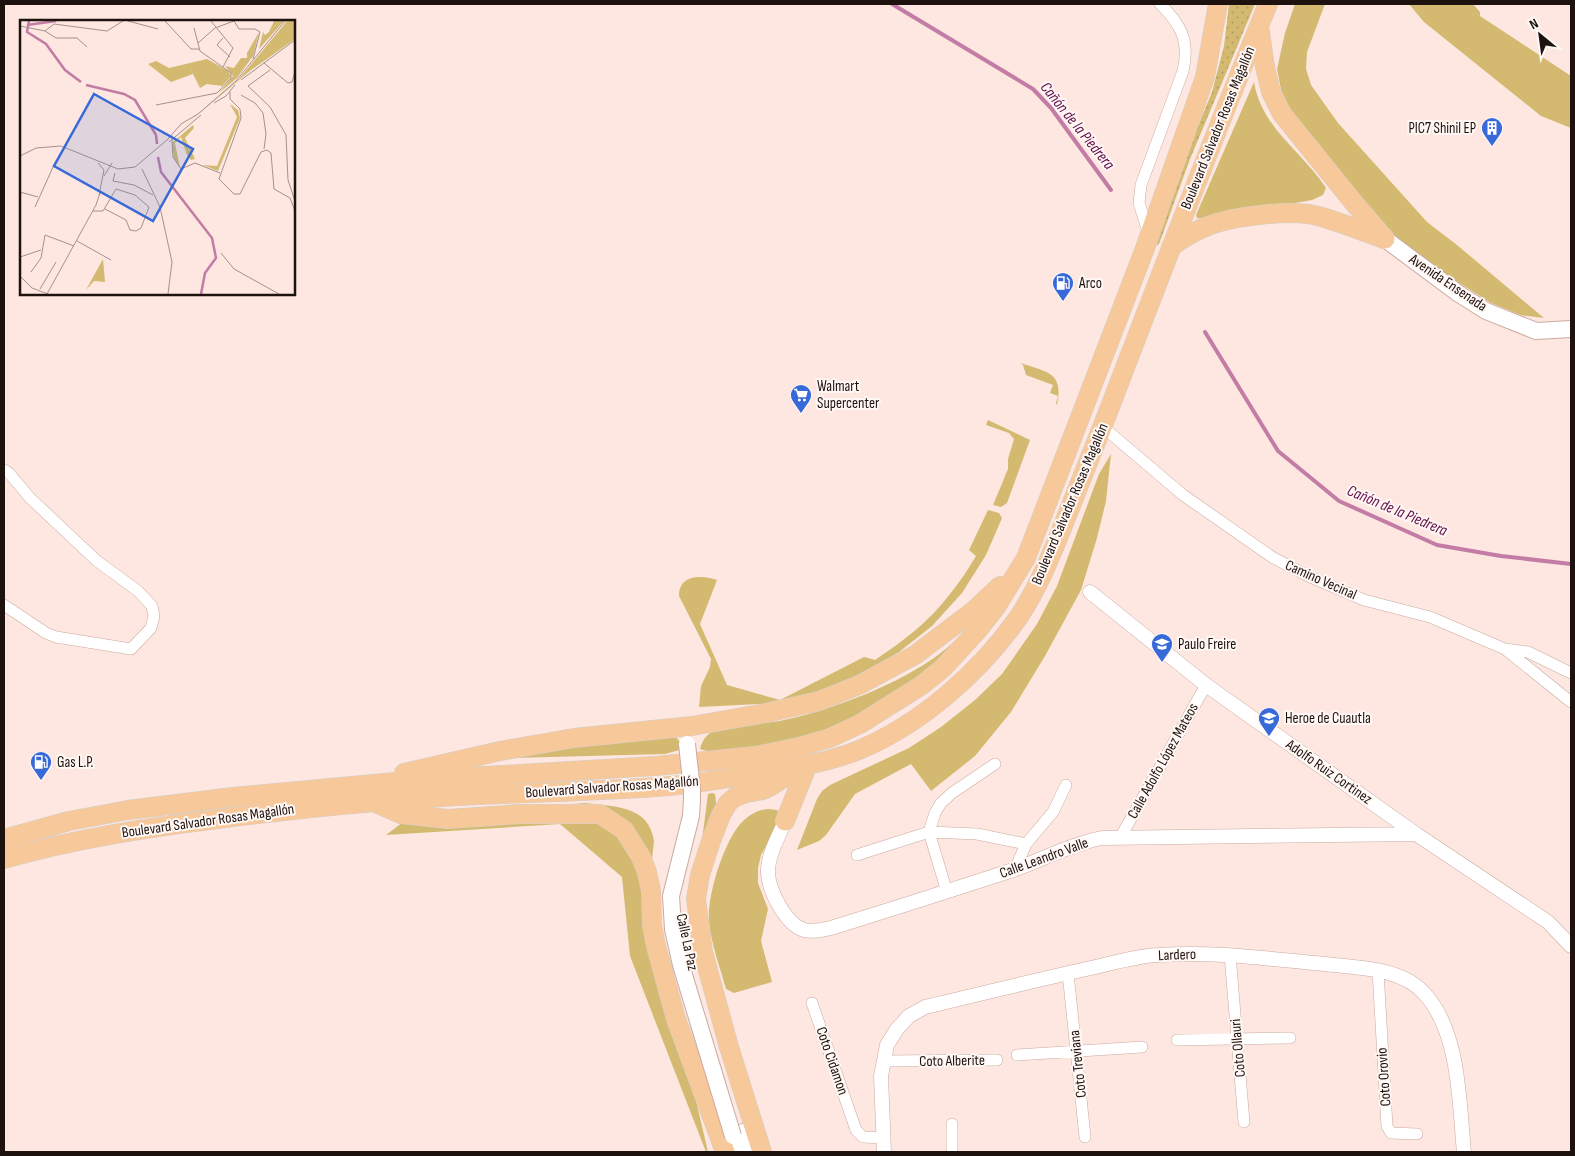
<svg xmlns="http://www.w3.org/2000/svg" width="1575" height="1156" viewBox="0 0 1575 1156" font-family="'Sofia Sans Condensed',sans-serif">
<defs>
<pattern id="park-dots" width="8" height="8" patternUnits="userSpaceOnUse" patternTransform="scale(1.25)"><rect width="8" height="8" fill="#d3ba70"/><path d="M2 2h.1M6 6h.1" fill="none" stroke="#b59f60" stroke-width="1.8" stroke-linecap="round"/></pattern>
</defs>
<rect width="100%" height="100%" fill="#fde7e0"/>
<path fill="#d3ba70" d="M 1295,4 L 1325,4 L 1307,52 L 1306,69 L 1311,85 L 1338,123 L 1427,222 L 1457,245 L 1544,318 L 1521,315 L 1491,303 L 1439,270 L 1402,243 L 1371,212 L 1283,100 L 1277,69 L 1285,33 Z
M 1409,4 L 1473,4 L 1480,12 L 1480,16 L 1571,76 L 1571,128 L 1541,116 L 1424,22 Z
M 1254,82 C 1262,129 1302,151 1326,188 L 1323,195 L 1312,200 L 1202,219 L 1197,218 L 1196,215 Z
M 1020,363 C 1047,372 1064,372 1057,405 L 1056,403 L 1058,396 L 1050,393 L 1053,385 L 1026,375 L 1023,365 Z
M 988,420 L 1030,440 L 1007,503 L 1001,507 L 993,505 L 1008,469 L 1008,459 L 1014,439 L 1009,433 L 986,425 Z
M 1111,454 L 1106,501 L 1097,538 L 1081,590 L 1045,656 L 1011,712 L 975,756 L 931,791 L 911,764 L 855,794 L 826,835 L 819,841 L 797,850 L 817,799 L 822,791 L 830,785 L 909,748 L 941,727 L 975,700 L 1002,674 L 1037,624 L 1057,586 L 1099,474 Z
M 988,510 L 999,513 L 1002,518 L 986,555 L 962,593 L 932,626 L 899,652 L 843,684 L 780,703 L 699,707 L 701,686 L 710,667 L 711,659 L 679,596 C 679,574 702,575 717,580 L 700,624 L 727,685 L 780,700 L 864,657 L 875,660 C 902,642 930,621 950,594 C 960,582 968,569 976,556 L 969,550 Z
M 972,625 C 962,637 953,650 942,660 C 891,705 814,743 745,749 C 730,750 714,754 700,749 C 702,741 706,735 713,731 C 726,724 767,724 784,720 C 830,711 901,683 938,655 C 950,646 961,635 972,625 Z
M 675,736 L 680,742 L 683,749 L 665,754 L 510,758 L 507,752 Z
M 712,793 L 715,794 L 717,810 L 701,848 L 708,794 Z
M 586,803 C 614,807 649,805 654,841 L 645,925 L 688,1066 L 708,1152 L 706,1152 L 630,956 L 622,877 L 560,824 L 386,835 L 403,822 L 422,815 Z
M 768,809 L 777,810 L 779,813 L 776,830 L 768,842 L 761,855 L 758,868 L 758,883 L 768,909 L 761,941 L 772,982 L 734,993 L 726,989 C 720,967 711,944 709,921 C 707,895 724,842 741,823 C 749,815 757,810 768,809 Z"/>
<path fill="url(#park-dots)" d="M 1229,4 L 1255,4 L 1190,159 L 1159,244 L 1156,246 L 1154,244 L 1185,158 L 1212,92 L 1224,46 Z"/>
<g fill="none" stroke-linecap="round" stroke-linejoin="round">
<path stroke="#c27ca5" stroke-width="4" d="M 892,4 L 1033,89 L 1051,108 L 1111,190
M 1205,332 L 1278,451 L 1339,501 L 1437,545 L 1501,556 L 1571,564"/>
<g stroke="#cbaa9f" stroke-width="12">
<path id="minor" d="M 1149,235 L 1139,203 L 1141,185 L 1183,71 C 1190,41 1181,24 1160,4
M 1103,427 L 1183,495 L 1272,557 L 1308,576 L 1364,600 L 1430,617 L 1505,649 L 1528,652 L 1571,673
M 4,470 L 9,473 L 30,498 L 97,561 L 138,591 L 152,606 L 154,616 L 151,628 L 131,649 L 56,637 L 46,633 L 4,605
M 1505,649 L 1571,702
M 1120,838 L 1206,685
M 857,855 L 929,832 L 977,834 L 1026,844
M 1015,869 L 1026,844 L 1053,812 L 1066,785
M 947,892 L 929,832 L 935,813 L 941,803 L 952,793 L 995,764
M 1230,955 L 1244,1122
M 1378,971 L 1387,1126 L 1391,1133 L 1417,1134
M 1068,973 L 1085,1137
M 812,1003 L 856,1130 L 863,1137 L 883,1138
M 1177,1040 L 1290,1038
M 1017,1055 L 1142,1047
M 884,1061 L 997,1060
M 952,1152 L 952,1124"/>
</g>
<g stroke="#cbaa9f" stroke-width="15">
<path id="tertiary" d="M 1090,592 L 1206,685 L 1416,834 L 1548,922 L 1571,946
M 785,821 C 779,836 769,852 768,869 C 767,888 785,924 804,930 C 813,932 822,930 831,928 C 892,909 952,890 1013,870 C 1042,860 1071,844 1102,838 L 1416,834
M 884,1152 L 881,1076 L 887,1045 L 897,1029 L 909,1016 L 925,1007 C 981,994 1036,980 1091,968 C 1113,963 1136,956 1158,955 C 1213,951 1269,959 1324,964 C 1357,968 1400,967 1424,993 C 1460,1032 1459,1102 1464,1152"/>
</g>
<g stroke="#cbaa9f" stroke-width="18">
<path id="secondary" d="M 1385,239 L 1459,294 L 1486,311 L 1536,331 L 1571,329
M 743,1132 L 749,1152
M 733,1136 L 737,1152"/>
</g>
<g stroke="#d2d0cf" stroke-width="20">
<path id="trunk" d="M 1259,26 L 1265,67 L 1271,92 L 1282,114 L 1354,203 L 1385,239
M 1171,247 C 1183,238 1194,231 1208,226 C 1234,216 1292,209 1318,216 C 1340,222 1362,231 1384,239
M 404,773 L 500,751 L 574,738 L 692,726 L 766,713 L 819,701 L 859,685 L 915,655 L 972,612 L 1000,586
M 376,803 L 401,814 L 448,819 L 520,814 L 600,814 L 624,830 L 641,857 L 647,872 L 651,891 L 652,925 L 656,946 L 676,1019 L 725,1152
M 785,821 L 808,764
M 4,839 L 69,821 L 128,810 L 233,797 L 417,780 L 656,766 L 756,756 L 799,747 L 830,738 L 860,724 L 922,685 L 943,668 L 977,631 L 996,607 L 1026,558 L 1144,251 L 1205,77 L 1218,4
M 4,859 C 74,839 145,828 218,819 C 304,808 391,799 479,795 C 542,792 607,791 670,786 C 694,784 717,780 740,776 C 777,771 824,764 859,750 C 921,724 979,673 1018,618 C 1041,584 1055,545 1070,508 C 1086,467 1103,426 1118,386 C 1167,258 1216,130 1268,4
M 762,1152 L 729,1047 L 703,952 L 696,899 L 700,875 L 711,841 L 721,815 L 728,803 L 735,797 L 746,793 L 763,790 L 771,786 L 796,770"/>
</g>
<use href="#minor" stroke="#fff" stroke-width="11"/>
<use href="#tertiary" stroke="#fff" stroke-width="14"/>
<use href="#secondary" stroke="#fff" stroke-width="16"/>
<use href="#trunk" stroke="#f7c89a" stroke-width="19"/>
<g stroke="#cbaa9f" stroke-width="18" stroke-linecap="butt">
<path id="secondary-bridge" d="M 687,744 L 692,790 L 692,800 L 691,816 L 671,896 L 673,929 L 681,965 L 733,1136"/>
</g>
<use href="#secondary-bridge" stroke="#fff" stroke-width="16"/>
</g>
<defs>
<g id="building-pin" transform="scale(1.125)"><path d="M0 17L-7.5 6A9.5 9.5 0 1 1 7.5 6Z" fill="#3869d8" stroke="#fff8f5"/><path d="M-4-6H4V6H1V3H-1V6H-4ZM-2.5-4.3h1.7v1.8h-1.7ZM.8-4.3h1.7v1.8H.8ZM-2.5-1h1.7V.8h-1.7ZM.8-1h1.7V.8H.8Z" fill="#fff"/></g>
<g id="fuel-pin" transform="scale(1.125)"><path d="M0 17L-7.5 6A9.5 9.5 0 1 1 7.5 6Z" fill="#3869d8" stroke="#fff8f5"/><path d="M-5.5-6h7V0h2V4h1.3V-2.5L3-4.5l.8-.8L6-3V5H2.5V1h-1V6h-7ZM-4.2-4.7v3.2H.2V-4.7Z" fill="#fff"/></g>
<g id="supermarket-pin" transform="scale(1.125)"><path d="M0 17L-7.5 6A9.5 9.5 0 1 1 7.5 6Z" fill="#3869d8" stroke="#fff8f5"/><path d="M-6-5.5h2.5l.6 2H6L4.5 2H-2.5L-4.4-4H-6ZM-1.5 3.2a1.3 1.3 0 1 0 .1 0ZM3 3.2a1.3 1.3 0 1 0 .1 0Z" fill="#fff"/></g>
<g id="school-pin" transform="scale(1.125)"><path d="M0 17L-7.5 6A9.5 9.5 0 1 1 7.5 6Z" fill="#3869d8" stroke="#fff8f5"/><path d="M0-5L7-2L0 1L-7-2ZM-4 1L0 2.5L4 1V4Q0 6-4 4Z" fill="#fff"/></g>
</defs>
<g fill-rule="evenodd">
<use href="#building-pin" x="1492" y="128"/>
<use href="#fuel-pin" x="1063" y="283"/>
<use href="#supermarket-pin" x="801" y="395"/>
<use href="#school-pin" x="1162" y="644"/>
<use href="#school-pin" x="1269" y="718"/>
<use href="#fuel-pin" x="41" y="762"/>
</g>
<g text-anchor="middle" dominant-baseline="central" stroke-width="4" stroke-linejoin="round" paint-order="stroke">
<g font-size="15" fill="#1e120f" stroke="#fff8f5">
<text transform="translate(1218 128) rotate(-68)">Boulevard Salvador Rosas Magallón</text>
<text transform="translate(1448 283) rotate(34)">Avenida Ensenada</text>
<text transform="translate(1070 504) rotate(-67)">Boulevard Salvador Rosas Magallón</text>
<text transform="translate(1321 580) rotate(24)">Camino Vecinal</text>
<text transform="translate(1163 761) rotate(-61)">Calle Adolfo López Mateos</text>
<text transform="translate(1329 772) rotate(35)">Adolfo Ruiz Cortinez</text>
<text transform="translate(612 787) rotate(-4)">Boulevard Salvador Rosas Magallón</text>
<text transform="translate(208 821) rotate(-8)">Boulevard Salvador Rosas Magallón</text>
<text transform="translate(1044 858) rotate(-20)">Calle Leandro Valle</text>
<text transform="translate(687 942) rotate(78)">Calle La Paz</text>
<text transform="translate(1177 955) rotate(-2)">Lardero</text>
<text transform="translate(1238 1048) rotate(-95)">Coto Ollauri</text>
<text transform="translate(832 1061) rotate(71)">Coto Cidamon</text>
<text transform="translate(952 1061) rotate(-1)">Coto Alberite</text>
<text transform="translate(1078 1064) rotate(-96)">Coto Treviana</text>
<text transform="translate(1384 1077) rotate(-94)">Coto Orovio</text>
</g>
<g font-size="15" fill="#1e120f" stroke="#fff8f5" text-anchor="start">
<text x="1476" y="128" text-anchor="end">PIC7 Shinil EP</text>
<text x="1079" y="283">Arco</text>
<text x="817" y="386">Walmart<tspan x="817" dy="17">Supercenter</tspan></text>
<text x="1178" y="644">Paulo Freire</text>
<text x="1285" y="718">Heroe de Cuautla</text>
<text x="57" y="762">Gas L.P.</text>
</g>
<g font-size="16" font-style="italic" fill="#640e4a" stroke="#fff8f5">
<text transform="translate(1077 126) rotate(51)">Cañón de la Piedrera</text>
<text transform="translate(1397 511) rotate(23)">Cañón de la Piedrera</text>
</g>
</g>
<g transform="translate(20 20)">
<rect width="275" height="275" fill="#fde7e0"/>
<path d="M 254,1 L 264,1 L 239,29 L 243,12 L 245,15 L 249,12 ZM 239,12 L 233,36 L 217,58 L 199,73 L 213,56 L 205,46 L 214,48 L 221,38 L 227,38 L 227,33 ZM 187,39 L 208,51 L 211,56 L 207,61 L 169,44 L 173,54 L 151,62 L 128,44 L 136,41 L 149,48 ZM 173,105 L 174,108 L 165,118 L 175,139 L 171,140 L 167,135 L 161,117 L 155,123 L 160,148 L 154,138 L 152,123 Z" fill="#d3ba70"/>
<path d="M 210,84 L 218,90 L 220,98 L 198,151 L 183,145 L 197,146 L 217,97 Z" fill="#d3ba70"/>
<path d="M 176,42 L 196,44 L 207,61 L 202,66 L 187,64 L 180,68 L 168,44 Z" fill="#d3ba70"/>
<path d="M 267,1 L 275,1 L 275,19 L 231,50 L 162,108 L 219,59 ZM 83,239 L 85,262 L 74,261 L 66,270 Z" fill="#d3ba70"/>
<path fill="none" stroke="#c27ca5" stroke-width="2.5" d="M 9,1 L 7,12 L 26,24 L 45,50 L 61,62M 7,5 L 36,1M 66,65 L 104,74 L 115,80 L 136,115 L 137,124M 138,137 L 141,152 L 192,218 L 196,238 L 185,253 L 181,274"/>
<path fill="none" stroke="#a4928c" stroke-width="1" d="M 108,1 L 138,9M 145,1 L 171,29 L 179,29M 191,1 L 213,28 L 203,47M 214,1 L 219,9 L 235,9 L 240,12 L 233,39M 0,6 L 25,11 L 34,4 L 87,11 L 103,1M 174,8 L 180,31 L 211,53 L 211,58 L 197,73M 25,11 L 36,18 L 57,18 L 67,27M 203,18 L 197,25 L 210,37M 178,23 L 195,8 L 214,1M 244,43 L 268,63 L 272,62 L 275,52M 250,50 L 228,66 L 250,87 L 266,115 L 268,160 L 275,181M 221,60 L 275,20M 210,72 L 210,79 L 220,89 L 221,98 L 199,159 L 214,174 L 220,174 L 241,132 L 247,130 L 251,133 L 254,169 L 270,178 L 275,191M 221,75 L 235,83 L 243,93 L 246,114 L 244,129M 194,83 L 206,76 L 215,65M 136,85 L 197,73M 152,120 L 153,137M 149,122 L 181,95M 0,136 L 16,128 L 41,126 L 98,149 L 115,147 L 147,120 L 161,104 L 178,94 L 216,61 L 265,1M 153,137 L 161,149 L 175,143 L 200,153M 78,143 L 84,150 L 79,175M 122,149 L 140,187 L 152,242 L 148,274M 95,153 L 93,161 L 114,165 L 133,175M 84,156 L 92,143M 0,172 L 18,177M 15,187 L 33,147M 73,191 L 83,191 L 96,169 L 115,175 L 129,187 L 121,208 L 116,211 L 110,210 L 106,200 L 85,189M 57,221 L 91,240M 201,233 L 214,249 L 259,274M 0,237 L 21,230M 11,252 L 21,238 L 25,215 L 54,226M 0,256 L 12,268 L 28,274M 20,269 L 36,242M 27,274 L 76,185 L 80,173"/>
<path fill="#3869d8" fill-opacity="0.15" stroke="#3869d8" stroke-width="2.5" d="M 74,74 L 173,129 L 133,201 L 34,146 Z"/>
<rect width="275" height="275" fill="none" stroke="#1e120f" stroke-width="2.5"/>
</g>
<rect width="1575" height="1156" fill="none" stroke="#1e120f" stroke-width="10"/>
<g transform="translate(1540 35) rotate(331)" stroke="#fff8f5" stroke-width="4" paint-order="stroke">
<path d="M0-4L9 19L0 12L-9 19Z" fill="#1e120f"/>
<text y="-8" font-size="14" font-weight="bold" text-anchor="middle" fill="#1e120f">N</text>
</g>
</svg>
